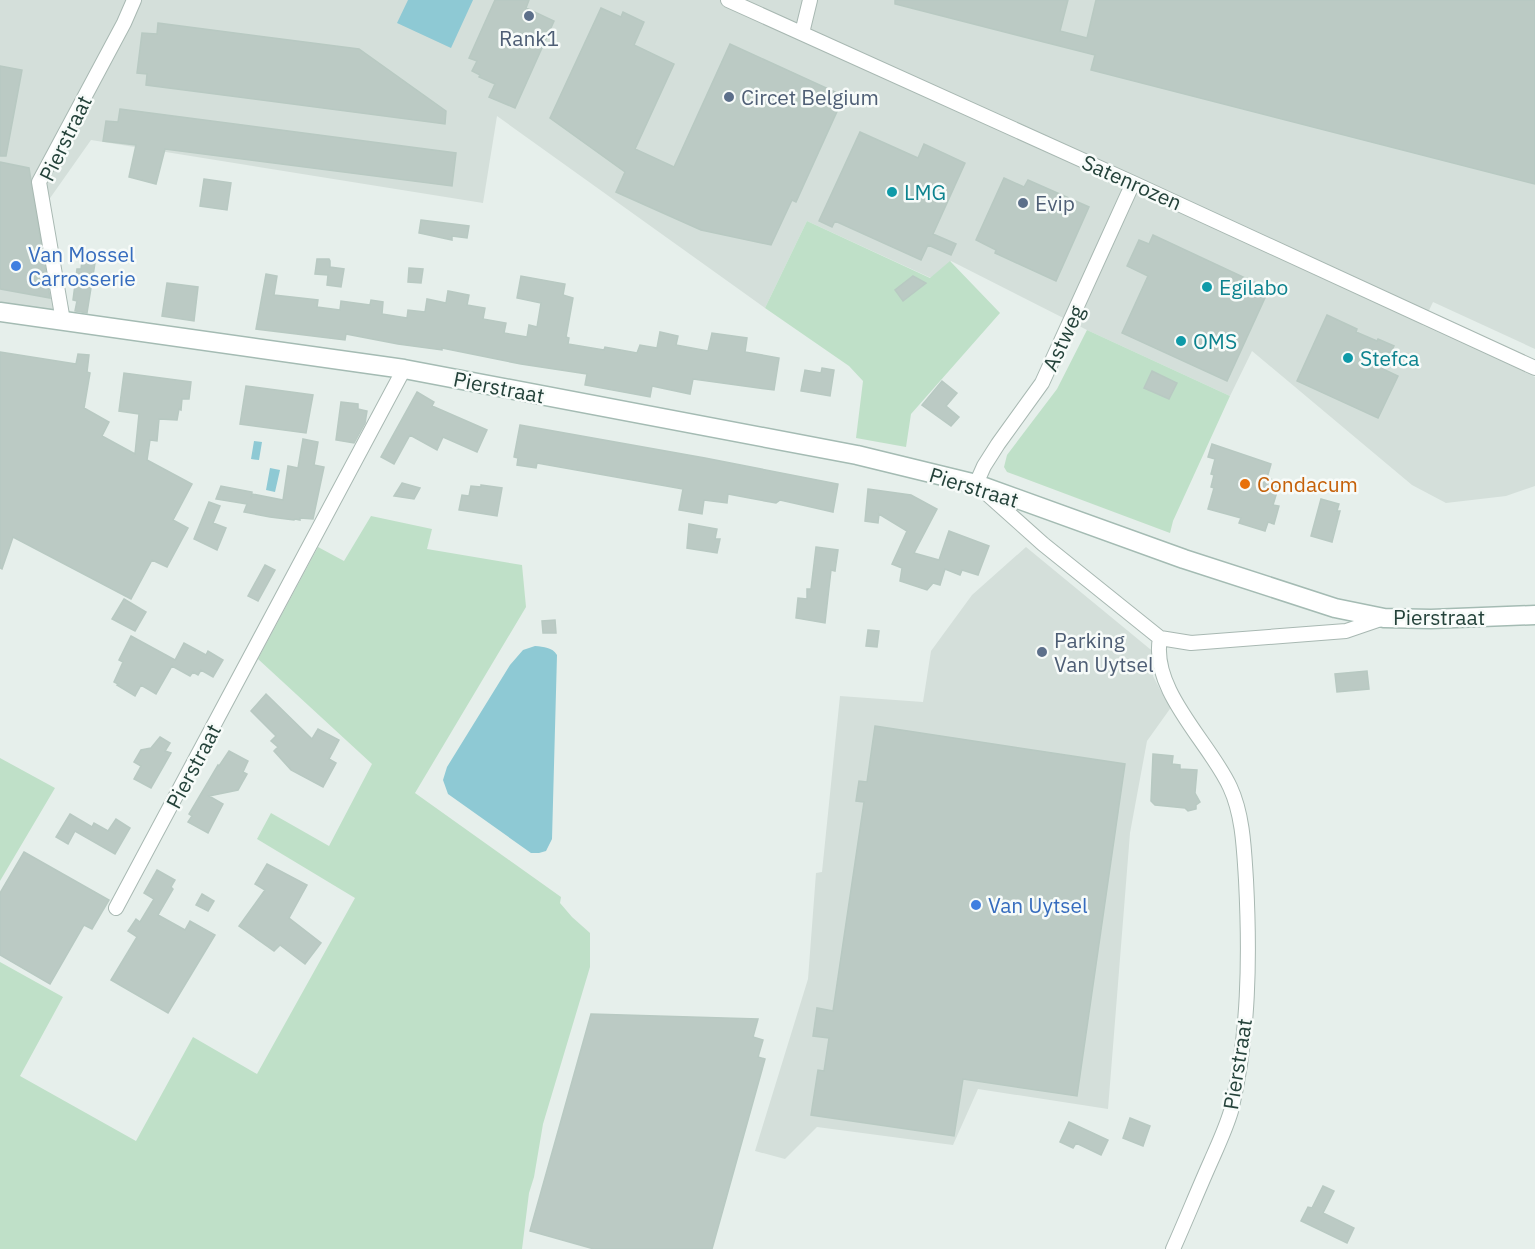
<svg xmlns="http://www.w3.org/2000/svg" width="1535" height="1249" viewBox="0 0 1535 1249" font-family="'IBM Plex Sans',sans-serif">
<rect width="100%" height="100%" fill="#e6efeb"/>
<path fill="#d4dfda" d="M 0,0 L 1535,0 L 1535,349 L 1433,302 L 1422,325 L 1535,377 L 1535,486 L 1506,496 L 1446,503 L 1412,485 L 1252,351 L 1230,396 L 1087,330 L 951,261 L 931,278 L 807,221 L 765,308 L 497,116 L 483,203 L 91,140 L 48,201 L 56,252 L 71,318 L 0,306 Z
M 1026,547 L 1156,654 L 1153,676 L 1166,701 L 1172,706 L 1147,741 L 1130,833 L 1108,1109 L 978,1089 L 953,1145 L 817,1127 L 785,1159 L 755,1151 L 808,979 L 816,873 L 822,872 L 840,696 L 923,702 L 931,651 L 972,595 Z"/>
<path fill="#bfe0c8" d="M 807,221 L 930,278 L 950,261 L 1000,313 L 911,414 L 906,447 L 856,438 L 863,381 L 849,366 L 765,308 Z
M 1087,330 L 1230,396 L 1173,521 L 1170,533 L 1007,472 L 1004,467 L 1007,455 L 1057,389 Z
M 371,516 L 432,529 L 427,549 L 522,565 L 526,607 L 415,793 L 561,897 L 560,903 L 572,917 L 590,933 L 590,967 L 543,1124 L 534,1177 L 529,1193 L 522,1249 L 0,1249 L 0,962 L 63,997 L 20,1076 L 136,1141 L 193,1037 L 257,1074 L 355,898 L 257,839 L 271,813 L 329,846 L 372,764 L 258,659 L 318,547 L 344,561 Z
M 0,758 L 55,788 L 0,881 Z"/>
<path fill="#8ec9d4" d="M 408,0 L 473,0 L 451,48 L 397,23 Z
M 254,441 L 262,442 L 259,460 L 251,459 Z
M 270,468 L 280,470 L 275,492 L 266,490 Z
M 535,646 C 544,647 552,647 557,655 L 552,839 L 546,851 L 539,853 L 531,853 L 448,794 L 443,780 L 447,767 L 510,665 L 523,650 Z"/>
<path fill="#bbcac4" stroke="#b8c9c2" stroke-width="1.5" d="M 495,0 L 529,0 L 526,8 L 554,21 L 515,108 L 489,97 L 495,84 L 479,77 L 480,75 L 472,71 L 477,61 L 469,58 Z
M 895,0 L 1068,0 L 1060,31 L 1087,38 L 1096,0 L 1535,0 L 1535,184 L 1091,70 L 1095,55 L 895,4 Z
M 601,8 L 621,17 L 623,12 L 644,22 L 634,45 L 674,64 L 635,149 L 674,167 L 730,44 L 844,96 L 796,202 L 792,200 L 771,245 L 701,230 L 616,192 L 625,172 L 550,118 Z
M 158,23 L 359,49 L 446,111 L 445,124 L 146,85 L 147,74 L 137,73 L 142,33 L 157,34 Z
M 0,66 L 22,70 L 6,156 L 0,156 Z
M 120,109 L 456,153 L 452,186 L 165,149 L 156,184 L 129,177 L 136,145 L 103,141 L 106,121 L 118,122 Z
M 860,132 L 918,158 L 924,144 L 965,163 L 933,234 L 956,244 L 951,255 L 928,245 L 921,260 L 835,221 L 832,227 L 819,221 Z
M 0,162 L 29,168 L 50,298 L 0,289 Z
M 1004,178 L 1024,187 L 1028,180 L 1089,207 L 1056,281 L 995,253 L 996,250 L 976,240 Z
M 204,179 L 231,183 L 227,210 L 200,206 Z
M 421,220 L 469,226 L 467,238 L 452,236 L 452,240 L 419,233 Z
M 1153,235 L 1269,289 L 1227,381 L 1122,333 L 1148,276 L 1127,266 L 1139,240 L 1149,244 Z
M 317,259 L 329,259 L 330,261 L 330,267 L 344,269 L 341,287 L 327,285 L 328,275 L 315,274 Z
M 82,261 L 95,263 L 87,313 L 75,311 L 77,301 L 73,300 L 77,269 L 81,269 Z
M 409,268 L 423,269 L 421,283 L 408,282 Z
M 266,274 L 277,276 L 274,295 L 318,300 L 317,307 L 340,310 L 341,301 L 370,305 L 371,300 L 383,302 L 382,314 L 407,318 L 408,310 L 425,312 L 427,299 L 446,303 L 448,291 L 469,295 L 467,305 L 485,308 L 483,319 L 506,323 L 504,333 L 527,337 L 529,325 L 537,327 L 541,303 L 517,298 L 521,276 L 565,284 L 563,295 L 573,298 L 566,337 L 569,338 L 568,344 L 604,350 L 605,347 L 637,353 L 640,345 L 657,348 L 660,332 L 678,336 L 676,345 L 708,351 L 712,333 L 747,338 L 745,352 L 779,358 L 774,390 L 693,379 L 690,394 L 652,386 L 650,397 L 585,385 L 587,374 L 521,364 L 442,348 L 442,350 L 398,344 L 346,334 L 345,340 L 256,329 Z
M 913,276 L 926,283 L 903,301 L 895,290 Z
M 167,283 L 198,287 L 194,321 L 162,316 Z
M 1327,315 L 1357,329 L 1356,332 L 1377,341 L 1378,339 L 1394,346 L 1383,369 L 1398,376 L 1378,418 L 1297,381 Z
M 0,352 L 76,364 L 78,354 L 89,355 L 87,372 L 90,373 L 84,408 L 109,422 L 102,436 L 135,454 L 139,414 L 119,411 L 124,373 L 191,382 L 189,399 L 182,399 L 181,410 L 179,409 L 177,420 L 159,419 L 157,441 L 150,440 L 147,460 L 192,484 L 173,520 L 188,528 L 167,567 L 152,560 L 131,599 L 13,537 L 2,569 L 0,568 Z
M 822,368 L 834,370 L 830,396 L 801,391 L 805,370 L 821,373 Z
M 1152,371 L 1177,383 L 1169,399 L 1144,388 Z
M 942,381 L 957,393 L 946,406 L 959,417 L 951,426 L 922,405 Z
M 246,386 L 313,395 L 306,433 L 240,424 Z
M 417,392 L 434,402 L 432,406 L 487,430 L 477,452 L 443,437 L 437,450 L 410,435 L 394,464 L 381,457 Z
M 341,402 L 358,404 L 358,409 L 367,411 L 365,423 L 354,443 L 336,440 Z
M 520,425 L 705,458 L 838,484 L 833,512 L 780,500 L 776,503 L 728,494 L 727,503 L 704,500 L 702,514 L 679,510 L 683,489 L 537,463 L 536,468 L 517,465 L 518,458 L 514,457 Z
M 303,439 L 318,442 L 314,465 L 324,467 L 313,519 L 300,518 L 300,520 L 295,519 L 294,520 L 270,517 L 244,512 L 247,504 L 216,499 L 221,486 L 252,492 L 251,498 L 252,494 L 283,500 L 288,466 L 298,468 Z
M 1212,444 L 1271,464 L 1267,478 L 1280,482 L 1273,505 L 1279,506 L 1274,524 L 1268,522 L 1265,531 L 1239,523 L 1241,518 L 1208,509 L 1214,488 L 1211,487 L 1214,475 L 1211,474 L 1215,459 L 1208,457 Z
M 402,483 L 420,488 L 414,499 L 394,496 Z
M 481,485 L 502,488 L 497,516 L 459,510 L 462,495 L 469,496 L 471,486 L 481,487 Z
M 868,489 L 911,495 L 937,509 L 914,553 L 939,560 L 949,531 L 989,546 L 978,575 L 962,570 L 960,575 L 945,569 L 940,585 L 933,583 L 927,590 L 900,581 L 902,568 L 892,564 L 907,531 L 879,514 L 878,523 L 865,521 Z
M 1321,499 L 1339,504 L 1337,511 L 1340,511 L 1332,542 L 1311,536 Z
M 209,502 L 220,506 L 213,523 L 226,528 L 217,550 L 194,539 Z
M 689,524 L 717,529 L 715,539 L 720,539 L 717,553 L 687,548 Z
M 816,547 L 838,550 L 835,571 L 831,570 L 825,623 L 796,618 L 798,598 L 807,599 L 807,589 L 811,589 Z
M 265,565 L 275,570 L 258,601 L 248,596 Z
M 124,599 L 146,612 L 135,631 L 112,619 Z
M 555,620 L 556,633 L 543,633 L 542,621 Z
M 868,630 L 879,631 L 877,647 L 866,646 Z
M 131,636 L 175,660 L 184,643 L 206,655 L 208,651 L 223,660 L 213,677 L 201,670 L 198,675 L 193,672 L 190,676 L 172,666 L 156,694 L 141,685 L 135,696 L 117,685 L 118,684 L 114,682 L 123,662 L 119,660 Z
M 1367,671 L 1369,689 L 1337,692 L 1335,674 Z
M 266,694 L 312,739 L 318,729 L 339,740 L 329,759 L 336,763 L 323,787 L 291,770 L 274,751 L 278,747 L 271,741 L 276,736 L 251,711 Z
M 875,726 L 1125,764 L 1077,1096 L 963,1079 L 954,1136 L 811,1115 L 818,1070 L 824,1071 L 829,1038 L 813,1036 L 817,1008 L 833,1011 L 864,802 L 856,801 L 859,781 L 867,782 Z
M 160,737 L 170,743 L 165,751 L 171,753 L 151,788 L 134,779 L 141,766 L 134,762 L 141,750 L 151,748 Z
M 229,751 L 248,761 L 243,772 L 247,774 L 238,790 L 209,796 L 223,804 L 208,833 L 188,822 L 192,816 L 189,814 L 218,765 L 219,766 Z
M 1153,754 L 1173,756 L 1172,764 L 1180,765 L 1180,769 L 1197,770 L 1195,793 L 1200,802 L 1196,805 L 1196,809 L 1188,811 L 1185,808 L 1155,805 L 1151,801 Z
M 70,814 L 92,827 L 94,823 L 108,831 L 116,819 L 130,828 L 115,854 L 75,831 L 68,844 L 56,837 Z
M 24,852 L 109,900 L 92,929 L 84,925 L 50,984 L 0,955 L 0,893 Z
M 267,864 L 307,885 L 289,918 L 321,943 L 305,964 L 280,945 L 274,951 L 239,926 L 265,890 L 255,884 Z
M 157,870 L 175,880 L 171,887 L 173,889 L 158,915 L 185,930 L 190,921 L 215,935 L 168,1013 L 111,980 L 137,937 L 128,931 L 136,919 L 140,922 L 154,899 L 144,893 Z
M 202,894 L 214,901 L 208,911 L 196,905 Z
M 591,1014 L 758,1019 L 753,1037 L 763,1040 L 758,1057 L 765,1059 L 712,1249 L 594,1249 L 530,1231 Z
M 1130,1118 L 1150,1126 L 1143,1146 L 1123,1138 Z
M 1069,1122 L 1108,1140 L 1101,1155 L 1076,1143 L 1073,1148 L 1060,1142 Z
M 1323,1186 L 1334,1191 L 1323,1213 L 1354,1228 L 1347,1243 L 1301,1221 L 1308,1207 L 1312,1208 Z"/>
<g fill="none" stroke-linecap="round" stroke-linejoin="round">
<g stroke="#a8b8b2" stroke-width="16">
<path id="street" d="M 728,0 L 1133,183 L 1535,368
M 802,33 L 810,0
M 1133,183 L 1042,383 L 998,444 L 984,466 L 976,484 L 1043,544 L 1160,638 L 1191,643 L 1346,631 L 1384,618
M 63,321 L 39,182 L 124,23 L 134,0
M 1160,638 C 1150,690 1210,743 1230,787 C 1243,815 1244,849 1246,880 C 1250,957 1249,1036 1231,1111 C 1226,1128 1218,1145 1211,1161 C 1198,1190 1186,1220 1173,1249
M 116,908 L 404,369"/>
</g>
<g stroke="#a4bbb3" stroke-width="21">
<path id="secondary" d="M 0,312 L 404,369 L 857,455 L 976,484 L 1184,559 L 1335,608 L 1384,618 L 1431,619 L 1535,615"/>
</g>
<use href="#street" stroke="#fff" stroke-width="14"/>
<use href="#secondary" stroke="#fff" stroke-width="18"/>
</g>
<g fill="#5c6f8a" stroke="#f7fbf9" stroke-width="2">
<circle cx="529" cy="16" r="6"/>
<circle cx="729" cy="97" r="6"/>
<circle cx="1023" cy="203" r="6"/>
<circle cx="1042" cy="652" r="6"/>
</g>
<g fill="#0f9aa8" stroke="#f7fbf9" stroke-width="2">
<circle cx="892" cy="192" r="6"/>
<circle cx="1207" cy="287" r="6"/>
<circle cx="1181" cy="341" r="6"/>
<circle cx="1348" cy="358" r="6"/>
</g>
<g fill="#3f7fe0" stroke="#f7fbf9" stroke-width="2">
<circle cx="16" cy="266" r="6"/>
<circle cx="976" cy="905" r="6"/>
</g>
<circle fill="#e8710a" stroke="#f7fbf9" stroke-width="2" cx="1245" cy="484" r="6"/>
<g text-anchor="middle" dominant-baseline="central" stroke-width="5" stroke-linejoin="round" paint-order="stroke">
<g font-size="21" fill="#4e5e75" stroke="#f7fbf9" text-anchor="start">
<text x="529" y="38" text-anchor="middle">Rank1</text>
<text x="741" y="97">Circet Belgium</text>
<text x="1035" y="203">Evip</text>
<text x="1054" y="640">Parking<tspan x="1054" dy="24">Van Uytsel</tspan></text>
</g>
<g font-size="21" fill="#24423a" stroke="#f7fbf9">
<text transform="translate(65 138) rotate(-64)">Pierstraat</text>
<text transform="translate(1132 182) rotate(24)">Satenrozen</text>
<text transform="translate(1063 338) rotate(-65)">Astweg</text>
<text transform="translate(499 387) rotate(11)">Pierstraat</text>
<text transform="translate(974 487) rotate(17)">Pierstraat</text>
<text x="1439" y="617">Pierstraat</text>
<text transform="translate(193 766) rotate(-62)">Pierstraat</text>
<text transform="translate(1237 1064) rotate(-81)">Pierstraat</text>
</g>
<g font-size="21" fill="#0d838f" stroke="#f7fbf9" text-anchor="start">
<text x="904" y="192">LMG</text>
<text x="1219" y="287">Egilabo</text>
<text x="1193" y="341">OMS</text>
<text x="1360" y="358">Stefca</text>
</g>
<g font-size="21" fill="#366cbe" stroke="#f7fbf9" text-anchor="start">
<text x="28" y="254">Van Mossel<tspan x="28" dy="24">Carrosserie</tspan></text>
<text x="988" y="905">Van Uytsel</text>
</g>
<g font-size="21" fill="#c56008" stroke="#f7fbf9" text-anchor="start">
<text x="1257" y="484">Condacum</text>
</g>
</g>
</svg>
